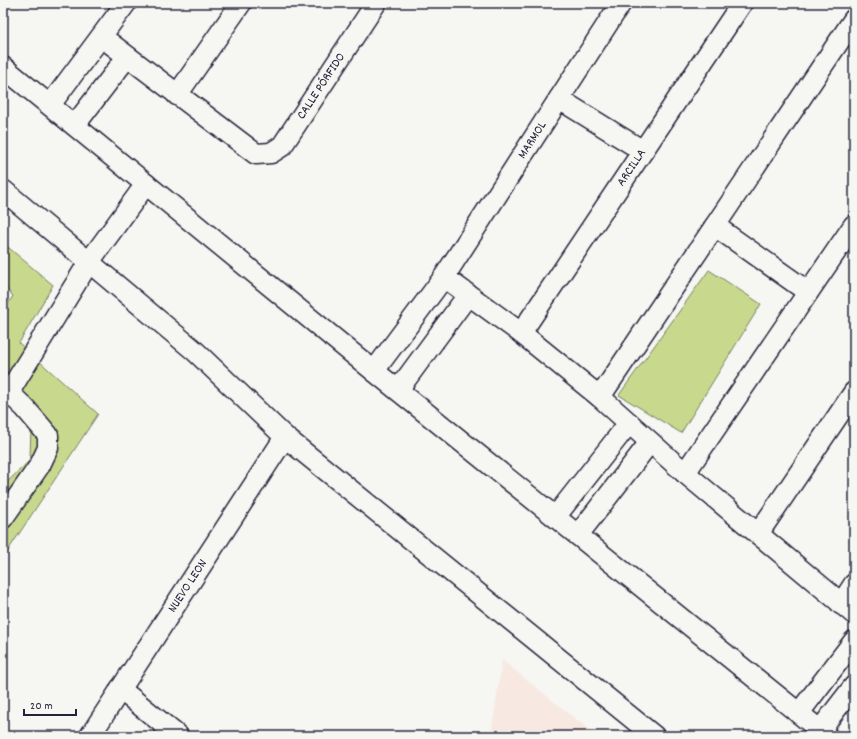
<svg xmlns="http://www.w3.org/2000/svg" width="857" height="739" viewBox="0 0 857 739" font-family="Dekko,sans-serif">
<rect width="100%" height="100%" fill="#f6f6f2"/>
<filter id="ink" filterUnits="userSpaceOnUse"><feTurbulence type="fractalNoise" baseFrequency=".025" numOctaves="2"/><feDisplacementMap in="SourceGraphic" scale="8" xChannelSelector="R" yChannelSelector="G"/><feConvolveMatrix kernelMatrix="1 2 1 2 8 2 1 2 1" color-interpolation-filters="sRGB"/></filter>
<g filter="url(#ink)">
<path fill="#f7e9e2" d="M 502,660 L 597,736 L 491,736 Z"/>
<path fill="#c8d98e" stroke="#757e64" d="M 3,243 L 53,285 L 19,343 L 98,414 L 3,558 L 3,486 L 30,460 L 31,425 L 3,401 L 3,312 L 13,296 L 3,285 Z
M 709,270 L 761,304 L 681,433 L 619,395 Z"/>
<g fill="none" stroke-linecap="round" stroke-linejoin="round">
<g stroke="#22223b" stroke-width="23">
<g id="minor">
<path id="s1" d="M 102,37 L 256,154 L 271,153 L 282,146 L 376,3"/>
<path d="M 3,67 L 374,371 L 827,736"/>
<path d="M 177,95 L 241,3"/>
<path d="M 559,99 L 643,151"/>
<path d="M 50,105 L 126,3"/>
<path d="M 75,125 L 127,57"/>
<path d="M 3,190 L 195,351 L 285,437 L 654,736"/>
<path d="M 715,226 L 808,292"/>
<path id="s2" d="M 444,277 L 621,3"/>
<path id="s3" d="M 521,333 L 742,3"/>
<path d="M 374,371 L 444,277 L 521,333 L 600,397 L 685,473 L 854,614"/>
<path d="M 3,387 L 25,408 L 48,435 L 48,448 L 40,465 L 3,518"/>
<path d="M 398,390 L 468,295"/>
<path d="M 9,392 L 89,262 L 146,184"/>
<path d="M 600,397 L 854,19"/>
<path d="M 685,473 L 854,225"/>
<path d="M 556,516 L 629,423"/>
<path d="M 758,534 L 854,392"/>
<path d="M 578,535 L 650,442"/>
<path d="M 841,604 L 854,584"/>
<path d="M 120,689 L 178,736"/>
<path d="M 799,713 L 854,641"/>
<path d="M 820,730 L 854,686"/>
<path id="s4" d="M 90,736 L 285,437"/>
</g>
</g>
<use href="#minor" stroke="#f6f6f2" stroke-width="20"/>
</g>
</g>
<g text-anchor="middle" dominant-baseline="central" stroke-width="3.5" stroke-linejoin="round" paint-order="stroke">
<g font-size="13" fill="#22223b" stroke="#f6f6f2">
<text stroke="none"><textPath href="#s1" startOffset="293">CALLE PÓRFIDO</textPath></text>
<text stroke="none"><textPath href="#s2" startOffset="163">MARMOL</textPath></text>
<text stroke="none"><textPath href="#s3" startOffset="199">ARCILLA</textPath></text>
<text stroke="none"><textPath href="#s4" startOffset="179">NUEVO LEON</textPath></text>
</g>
</g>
<rect width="857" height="739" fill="none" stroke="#f6f6f2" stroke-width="16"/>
<rect x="8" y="8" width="841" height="723" fill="none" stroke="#22223b" stroke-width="1.5" filter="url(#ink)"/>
<path d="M24 709v6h52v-6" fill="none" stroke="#22223b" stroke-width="2"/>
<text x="30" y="709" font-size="12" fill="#22223b" stroke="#f6f6f2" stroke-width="3" paint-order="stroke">20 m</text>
</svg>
